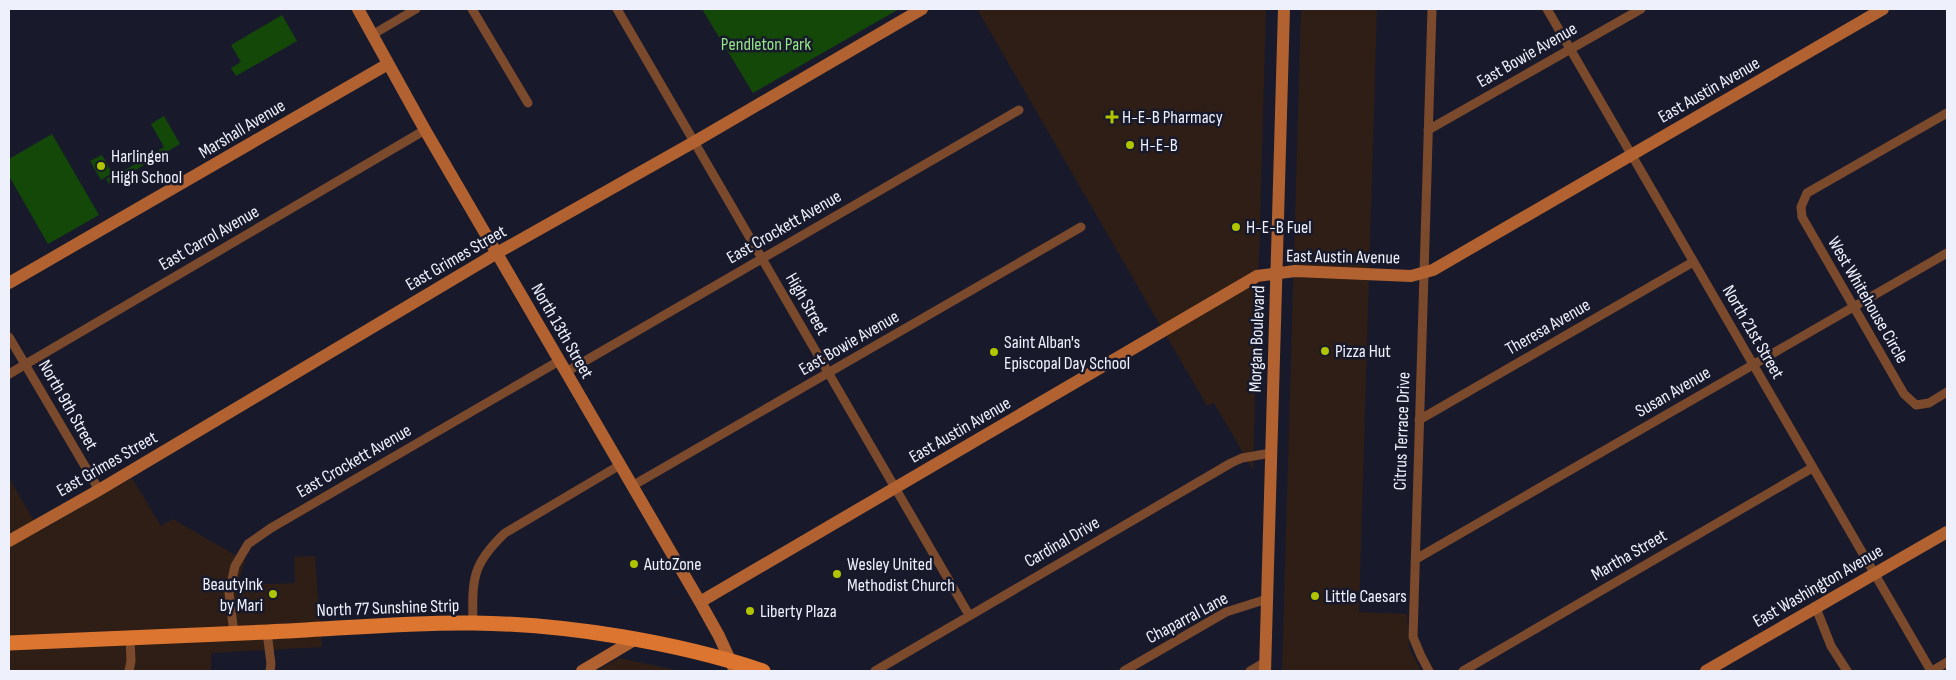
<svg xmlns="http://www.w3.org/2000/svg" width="1956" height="680" viewBox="0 0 1956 680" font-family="'Sofia Sans Condensed',sans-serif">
<rect width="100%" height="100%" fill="#181a2b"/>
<path fill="#2e1e16" d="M 977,9 L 1266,9 L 1253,470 L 1214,403 L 1207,406 Z
M 1301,9 L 1377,9 L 1359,612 L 1407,614 L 1409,647 L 1421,671 L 1282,671 Z
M 9,478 L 40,531 L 132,478 L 161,526 L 173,519 L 245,561 L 237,585 L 295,583 L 294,557 L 315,556 L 322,647 L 211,653 L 211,671 L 9,671 Z
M 619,658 L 680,671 L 596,671 Z"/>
<path fill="#134809" d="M 702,9 L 899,9 L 753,93 Z
M 282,15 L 297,41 L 236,76 L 231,68 L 241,62 L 231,45 Z
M 164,116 L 180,144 L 110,185 L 106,179 L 114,175 L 115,176 L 164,147 L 151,124 Z
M 52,134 L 99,215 L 48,244 L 9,176 L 9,159 Z
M 102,155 L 112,173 L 101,180 L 90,161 Z"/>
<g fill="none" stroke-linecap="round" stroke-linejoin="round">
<path stroke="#7b492c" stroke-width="9" d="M 472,9 L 528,103
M 617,9 L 969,615
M 1547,9 L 1931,671
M 372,35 L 416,9
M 1947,113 L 1807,193 L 1801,207 L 1802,217 L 1904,394 L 1916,405 L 1929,403 L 1947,392
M 1428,130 L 1641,9
M 9,337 L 99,490
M 566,372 L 1019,110
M 9,374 L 425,130
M 1419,420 L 1693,262
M 632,486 L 1081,227
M 1416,559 L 1947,253
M 1816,608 L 1831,646 L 1847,671
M 473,623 C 472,579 472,564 505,533 L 620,465
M 267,632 L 271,664 L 270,671
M 234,633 L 229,593 L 235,566 L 248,544 L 271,528 L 559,361
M 129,671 L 131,661 L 130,637
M 875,671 L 1231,463 L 1242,458 L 1271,453
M 1124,671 L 1226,612 L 1267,599
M 1250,671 L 1265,662
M 1429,671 L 1421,656 L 1413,637 L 1432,9
M 1463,671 L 1812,468
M 1932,671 L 1947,662"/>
<path stroke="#b26230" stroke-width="12" d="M 358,9 L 425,130 L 700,602 L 719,636 L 735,671
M 9,283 L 388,64
M 9,541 L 99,490 L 497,253 L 694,142 L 922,9
M 700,602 L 1257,276 L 1295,271 L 1411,276 L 1433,270 L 1883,9
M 582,671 L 634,640
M 1265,671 L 1284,9
M 1706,671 L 1947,532"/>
<path stroke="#dc7530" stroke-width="15" d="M 9,643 C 95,639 182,636 268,632 C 337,629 405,622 474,623 C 566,624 676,642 763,671"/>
</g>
<g fill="#b0c500" stroke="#181a2b" stroke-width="2">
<path d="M1109.5 109.5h5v5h5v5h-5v5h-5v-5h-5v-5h5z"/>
<circle cx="1130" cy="145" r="5"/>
<circle cx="101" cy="166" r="5"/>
<circle cx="1236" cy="227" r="5"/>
<circle cx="1325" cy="351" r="5"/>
<circle cx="994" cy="352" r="5"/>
<circle cx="634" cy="564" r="5"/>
<circle cx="837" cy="574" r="5"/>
<circle cx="273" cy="594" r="5"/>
<circle cx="1315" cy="596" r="5"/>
<circle cx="750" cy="611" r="5"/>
</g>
<g text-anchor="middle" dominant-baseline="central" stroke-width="5" stroke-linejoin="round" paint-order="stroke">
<g font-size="18" fill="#94e587" stroke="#181a2b">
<text x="766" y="44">Pendleton Park</text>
</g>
<g font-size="18" fill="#eef0fc" stroke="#181a2b">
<text transform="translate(1527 55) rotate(-30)">East Bowie Avenue</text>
<text transform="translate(1709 90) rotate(-30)">East Austin Avenue</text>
<text transform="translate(242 129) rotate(-31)">Marshall Avenue</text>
<text transform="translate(784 227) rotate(-30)">East Crockett Avenue</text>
<text transform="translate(209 238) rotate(-30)">East Carrol Avenue</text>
<text transform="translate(1343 257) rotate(1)">East Austin Avenue</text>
<text transform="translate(456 258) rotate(-30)">East Grimes Street</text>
<text transform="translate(1868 300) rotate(60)">West Whitehouse Circle</text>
<text transform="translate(807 304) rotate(60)">High Street</text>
<text transform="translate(1548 327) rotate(-30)">Theresa Avenue</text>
<text transform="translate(562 331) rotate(60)">North 13th Street</text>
<text transform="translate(1753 332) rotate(60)">North 21st Street</text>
<text transform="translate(1257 339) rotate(-88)">Morgan Boulevard</text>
<text transform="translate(849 343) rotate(-30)">East Bowie Avenue</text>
<text transform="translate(1673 392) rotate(-30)">Susan Avenue</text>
<text transform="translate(68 405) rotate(60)">North 9th Street</text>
<text transform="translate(960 430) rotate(-30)">East Austin Avenue</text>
<text transform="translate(1402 431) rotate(-88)">Citrus Terrace Drive</text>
<text transform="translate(354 461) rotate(-30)">East Crockett Avenue</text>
<text transform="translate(107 464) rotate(-30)">East Grimes Street</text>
<text transform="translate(1062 542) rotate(-30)">Cardinal Drive</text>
<text transform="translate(1629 555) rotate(-30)">Martha Street</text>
<text transform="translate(1818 586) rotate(-30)">East Washington Avenue</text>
<text transform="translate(388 608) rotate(-2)">North 77 Sunshine Strip</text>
<text transform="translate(1187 618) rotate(-28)">Chaparral Lane</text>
</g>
<g font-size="18" fill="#eef0fc" stroke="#181a2b" text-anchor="start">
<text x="1122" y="117">H-E-B Pharmacy</text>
<text x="1140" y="145">H-E-B</text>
<text x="111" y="156">Harlingen<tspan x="111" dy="21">High School</tspan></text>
<text x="1246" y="227">H-E-B Fuel</text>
<text x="1004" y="342">Saint Alban's<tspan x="1004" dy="21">Episcopal Day School</tspan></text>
<text x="1335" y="351">Pizza Hut</text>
<text x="644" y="564">AutoZone</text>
<text x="847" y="564">Wesley United<tspan x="847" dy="21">Methodist Church</tspan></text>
<text x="263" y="584" text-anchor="end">BeautyInk<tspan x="263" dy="21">by Mari</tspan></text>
<text x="1325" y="596">Little Caesars</text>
<text x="760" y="611">Liberty Plaza</text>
</g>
</g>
<rect width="1956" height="680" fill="none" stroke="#eef0fc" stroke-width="20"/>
</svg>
